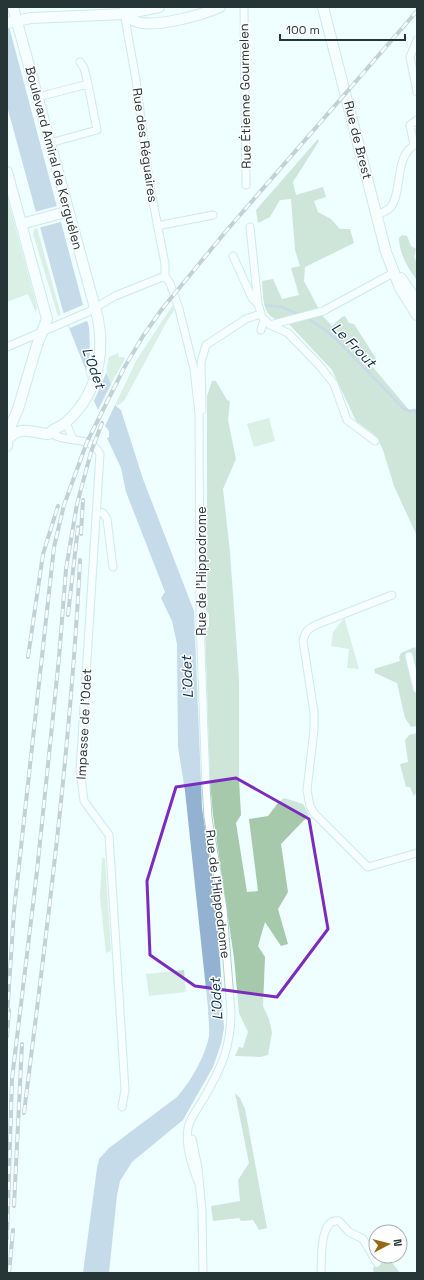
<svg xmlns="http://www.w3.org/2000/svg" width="424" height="1280" viewBox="0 0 424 1280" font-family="'Space Grotesk',sans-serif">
<rect width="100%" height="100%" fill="#effeff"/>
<path fill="#c3dfc6" d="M 7,196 L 37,307 L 36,313 L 28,294 L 7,302 Z
M 37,228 L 61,315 L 58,316 L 33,234 L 34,230 Z
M 172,306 L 175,309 L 167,321 L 124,401 L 117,406 L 116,403 L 136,361 Z
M 118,353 L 119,357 L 124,357 L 125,359 L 111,384 L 106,371 L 109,357 Z
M 269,418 L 275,441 L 254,447 L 247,424 Z
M 344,618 L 345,620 L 359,669 L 347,668 L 349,649 L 331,646 L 333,632 Z
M 102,858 L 105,858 L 111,951 L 106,953 L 100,897 Z
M 184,970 L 186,992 L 149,996 L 146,974 Z"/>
<path fill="#a7c9ab" d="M 318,139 L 319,141 L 293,182 L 296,195 L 323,187 L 326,197 L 314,201 L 318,212 L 331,219 L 340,229 L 350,229 L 354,243 L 305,267 L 304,281 L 322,315 L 332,326 L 342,317 L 345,316 L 349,323 L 354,324 L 377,360 L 372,366 L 410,411 L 417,408 L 417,536 L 394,486 L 383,450 L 376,436 L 356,421 L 332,370 L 286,321 C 261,320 264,301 262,281 L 273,279 L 282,299 L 299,295 L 291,268 L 300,266 L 295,250 L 291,199 L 280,200 L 270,217 L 258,223 L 256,210 Z
M 402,235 L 407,236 L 411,246 L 416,249 L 414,257 L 417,263 L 417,280 C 408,269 399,253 399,238 Z
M 212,381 L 216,381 L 227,400 L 230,401 L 228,420 L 236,459 L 223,489 L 230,552 L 239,679 L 239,779 L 241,815 L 236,823 L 247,892 L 258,891 L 249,819 L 268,816 L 278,803 L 284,798 L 303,804 L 309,815 L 281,844 L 288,892 L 278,909 L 288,944 L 281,946 L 265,922 L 258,946 L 265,957 L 263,1006 L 269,1019 L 272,1033 L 268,1055 L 260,1057 L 235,1056 L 239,1047 L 243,1048 L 248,1032 L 239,1013 L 234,958 L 213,815 L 210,781 L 205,628 L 209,627 L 209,614 L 205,608 L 207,601 L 207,396 Z
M 415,647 L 417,654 L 417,726 L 411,727 L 405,718 L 397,683 L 375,673 L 374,669 L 400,661 L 399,657 L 401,653 Z
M 417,733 L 417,791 L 414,796 L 410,787 L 406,787 L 400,764 L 408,762 L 405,740 L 409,735 Z
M 235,1093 L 240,1098 L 245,1109 L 267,1228 L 259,1230 L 253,1220 L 241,1221 L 239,1218 L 213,1221 L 211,1206 L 240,1201 L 238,1180 L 249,1163 Z
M 376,1256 L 387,1256 L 400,1273 L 374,1273 L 373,1268 L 377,1264 Z"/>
<path fill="#93b2d1" d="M 7,19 L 91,335 L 111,384 L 116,406 L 121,410 L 143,479 L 194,611 L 202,808 L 217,907 L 224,1028 L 221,1044 L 213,1067 L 183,1120 L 132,1162 L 120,1181 L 117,1195 L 109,1273 L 83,1273 L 97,1168 L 99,1159 L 109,1148 L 177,1097 C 191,1081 205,1057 209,1036 C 210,1027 208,1017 208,1008 L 185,791 L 178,747 L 177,644 L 172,621 L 161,598 L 165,592 L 126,492 L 121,468 L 107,438 L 109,437 L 109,431 L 105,426 L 94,401 L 85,368 L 64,315 L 7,106 Z"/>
<path fill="#effeff" d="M 57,206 L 61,222 L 38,228 L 35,212 Z
M 85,304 L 89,320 L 70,328 L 62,314 Z
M 89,323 L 107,371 L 94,401 L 86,370 L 90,353 Z
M 111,384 L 116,403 L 105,426 L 98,410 Z"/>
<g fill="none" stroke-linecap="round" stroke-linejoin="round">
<path stroke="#93b2d1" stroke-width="2.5" d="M 266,305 L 281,307 L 301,315
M 306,317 L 325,330 L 336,339 L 404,409 L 410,411 L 414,410 L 417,414"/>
<g stroke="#aad1d2" stroke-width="9">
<path id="street" d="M 123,7 L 136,80 L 149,181 L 165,264 L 165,276
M 244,7 L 246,185
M 417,40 L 410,57 L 417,92
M 80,62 L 84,68 L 88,84
M 38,97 L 88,84 L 97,130 L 50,143
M 414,145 L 410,125 L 417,120
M 377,215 C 382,213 387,211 391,207 C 403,190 394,153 417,144
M 157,226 L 213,215
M 250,227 L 258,304 L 262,317 L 270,325 L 288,333 L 319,365 L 334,384 L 347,420 L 375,441
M 233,256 L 252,298 L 258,304
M 165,276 L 170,283 L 179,309 L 194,369 L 199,414 L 200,620 L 206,786 L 208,817 L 223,909 L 231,1012 C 231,1048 221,1068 204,1098 C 198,1108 191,1116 188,1128 C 185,1147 192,1166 199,1184
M 270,325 L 323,311 L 395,272
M 261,330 L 264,320
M 7,347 L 88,312 L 115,296 L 165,276
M 202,410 L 201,362 L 206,345 L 246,319 L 260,314
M 66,423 L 73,439
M 51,433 C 65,444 90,434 100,454 L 80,770 L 84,801 L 109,835 L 125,1090 L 122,1107
M 97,511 L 103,513 L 107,519 L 113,567
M 392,595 L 318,624 C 309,628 305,631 303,641 L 314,712 L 314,730 L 307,790 L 310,806 L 314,813 L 368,867 L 417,853
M 409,656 L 417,689
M 192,1139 L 198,1168 L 202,1212 L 203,1273
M 321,1273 C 322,1259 319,1218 339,1221 L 349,1232 L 363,1239 L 377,1263"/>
</g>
<g stroke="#aad1d2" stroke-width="12">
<path id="secondary" d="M 323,7 L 386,252 L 400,288 L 417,315
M 125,14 C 128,17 131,20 135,21 C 153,29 202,15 220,7
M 7,23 L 31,18 L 125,14 L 159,7
M 7,172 L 47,319 L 37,345 L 18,409 L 9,430 L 7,446
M 21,224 L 62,213 L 67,207
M 401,278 L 417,302
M 9,438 C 21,425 34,433 48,434 C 50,434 51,432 52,431 C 56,428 62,426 65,423 C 96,397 105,356 98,319 L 13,7"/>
</g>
<use href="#street" stroke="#fff" stroke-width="7"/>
<use href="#secondary" stroke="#fff" stroke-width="10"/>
<g stroke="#8d9c9d" stroke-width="4">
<path id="rail" d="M 81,534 L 83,500
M 68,615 L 78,527
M 28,657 L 43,554 L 58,506
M 7,1016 L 14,911 L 54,547 L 64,505 L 87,442 L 124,368 L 143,336 L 162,309 L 227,230 L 417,11
M 7,1036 L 9,1010
M 24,1113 C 47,929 71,745 80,560
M 14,1206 L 22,1044
M 7,1238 L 12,1079 L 37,871 L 59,658 L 66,569 L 77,504 L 91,452 L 102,423
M 9,1273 L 13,1230"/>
</g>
<use href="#rail" stroke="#fff" stroke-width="2.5" stroke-dasharray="8" stroke-linecap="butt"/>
</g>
<path d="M0 0H424V1280H0ZM 236,778 L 309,819 L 328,929 L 277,997 L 195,986 L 150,955 L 147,881 L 176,787 Z" fill="#effeff" fill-opacity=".55" fill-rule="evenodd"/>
<path fill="none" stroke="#7b2cbf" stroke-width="3" stroke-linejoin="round" d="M 236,778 L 309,819 L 328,929 L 277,997 L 195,986 L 150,955 L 147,881 L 176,787 Z"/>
<g text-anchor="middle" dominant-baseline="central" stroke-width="3" stroke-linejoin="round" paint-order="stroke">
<g font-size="13" fill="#263636" stroke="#fff">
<text transform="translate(245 96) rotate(-91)">Rue Étienne Gourmelen</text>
<text transform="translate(358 140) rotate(76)">Rue de Brest</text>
<text transform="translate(145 145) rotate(82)">Rue des Réguaires</text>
<text transform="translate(54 158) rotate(75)">Boulevard Amiral de Kerguélen</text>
<text transform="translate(201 571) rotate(-90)">Rue de l'Hippodrome</text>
<text transform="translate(84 724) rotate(-87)">Impasse de l'Odet</text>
<text transform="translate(218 894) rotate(83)">Rue de l'Hippodrome</text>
</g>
<g font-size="14" font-style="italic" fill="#072c4a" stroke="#fff">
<text transform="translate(354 345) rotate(45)">Le Frout</text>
<text transform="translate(94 368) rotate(70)">L'Odet</text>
<text transform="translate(187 677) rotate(-93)">L'Odet</text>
<text transform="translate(216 999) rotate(-94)">L'Odet</text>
</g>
</g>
<rect width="424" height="1280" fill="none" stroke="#263636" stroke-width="16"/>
<g transform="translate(388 1244) rotate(83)"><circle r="19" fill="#ffffff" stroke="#a8afaf"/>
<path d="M0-3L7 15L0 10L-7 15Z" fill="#976718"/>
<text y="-6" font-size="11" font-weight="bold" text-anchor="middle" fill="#263636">N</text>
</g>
<path d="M280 34v6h125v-6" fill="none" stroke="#263636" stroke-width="2"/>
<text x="286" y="34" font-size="12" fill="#263636" stroke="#ffffff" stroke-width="3" paint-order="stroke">100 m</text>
</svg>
